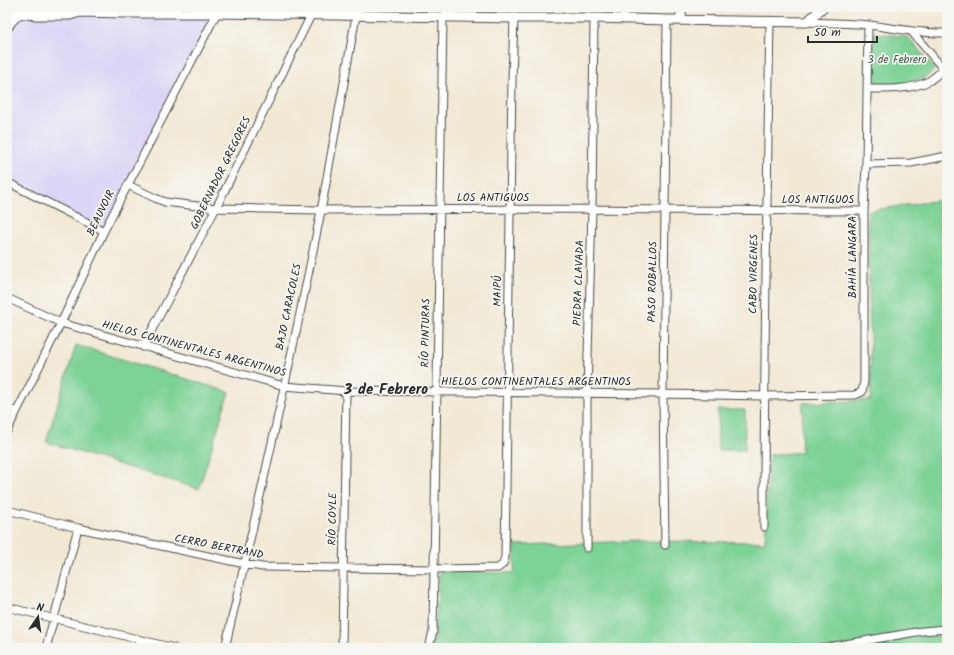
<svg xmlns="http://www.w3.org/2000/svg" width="954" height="655" viewBox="0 0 954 655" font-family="Kalam,sans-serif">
<rect width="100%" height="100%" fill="#f6f6f2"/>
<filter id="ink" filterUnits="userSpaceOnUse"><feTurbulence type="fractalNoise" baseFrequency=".025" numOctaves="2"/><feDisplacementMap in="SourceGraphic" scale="8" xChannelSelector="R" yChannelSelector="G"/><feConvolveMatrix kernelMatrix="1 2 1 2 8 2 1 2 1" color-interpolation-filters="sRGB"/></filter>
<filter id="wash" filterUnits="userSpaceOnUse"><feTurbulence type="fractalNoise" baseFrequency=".012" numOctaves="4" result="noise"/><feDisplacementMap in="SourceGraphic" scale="16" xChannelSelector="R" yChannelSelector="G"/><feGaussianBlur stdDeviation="0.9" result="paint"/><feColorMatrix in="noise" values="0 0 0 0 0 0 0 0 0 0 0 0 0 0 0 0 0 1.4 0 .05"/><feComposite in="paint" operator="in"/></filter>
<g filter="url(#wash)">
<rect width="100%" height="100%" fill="#f2e9d5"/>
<path fill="#ddd5f6" d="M 7,7 L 126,7 L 123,12 L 217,13 L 104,231 L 7,182 Z"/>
<path fill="#7dd295" stroke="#547e60" d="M 874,33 L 908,37 L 935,69 C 932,72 929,75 925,77 C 910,86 890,85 873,85 Z
M 947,199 L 947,648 L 430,648 L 434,639 L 440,572 L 514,573 L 515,545 L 639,541 L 765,542 L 769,455 L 801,452 L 803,403 L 871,400 L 868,211 Z
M 76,345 L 229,392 L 199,489 L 46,442 Z
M 718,410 L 745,410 L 745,450 L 718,450 Z"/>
</g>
<g filter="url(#ink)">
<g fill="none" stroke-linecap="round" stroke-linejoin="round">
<g stroke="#494844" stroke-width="9">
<path id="minor" d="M 346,16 L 347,7
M 807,22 C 828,23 849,23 869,25 C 895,28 921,34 947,33
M 7,30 L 12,22 L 23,11
M 911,31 L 946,72
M 867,89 C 888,89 910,90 929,81 C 934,78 939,73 944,69
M 866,164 L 911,163 L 947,156
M 7,182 L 104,231
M 128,185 L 155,198 L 165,202 L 189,205 L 216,208 L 321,210 L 592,209 L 665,210 L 864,211
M 7,298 L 61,323 L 284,386 L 346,391 L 663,394 L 764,396 L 855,395 L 862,392 L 864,381 L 864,211 L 866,164 L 868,25
M 143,347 L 216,208 L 315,7
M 7,408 L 16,412
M 7,431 L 61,323 L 104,231 L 220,7
M 7,510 L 78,528 L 245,564 L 262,567 L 433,569 L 498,568 L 503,564 L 505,557 L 512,79 L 514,18
M 764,527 C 764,358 767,190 770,21
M 665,545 L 663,394 L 667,20
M 587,548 L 587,393 L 592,209 L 594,18
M 7,607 L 174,648
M 46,648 L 78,528
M 225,648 C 259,503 292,357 321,211 C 333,146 344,81 356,16
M 342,648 L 346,391
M 427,648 L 430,644 L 433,631 L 443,17 L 451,7
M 822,648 L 922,631 L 947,629"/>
</g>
<g stroke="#494844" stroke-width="11">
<path id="tertiary" d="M 30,7 L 73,8 L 80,12
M 678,7 L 681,11 L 681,20
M 7,12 L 36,15 L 70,15 L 80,12 L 123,13 L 217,13 L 514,18 L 594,18 L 667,20 L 807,22 L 823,7"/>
</g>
<use href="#minor" stroke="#fff" stroke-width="7"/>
<use href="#tertiary" stroke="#fff" stroke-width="9"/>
</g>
</g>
<g text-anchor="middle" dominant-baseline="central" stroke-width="3.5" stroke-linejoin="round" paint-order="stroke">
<g font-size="11" fill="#445d4b" stroke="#f6f6f2">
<text x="897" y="60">3 de Febrero</text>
</g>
<g font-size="11" fill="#2b2b2b" stroke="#f6f6f2">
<text transform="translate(221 173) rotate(-64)">GOBERNADOR GREGORES</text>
<text x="493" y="198">LOS ANTIGUOS</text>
<text x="818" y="200">LOS ANTIGUOS</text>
<text transform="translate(101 213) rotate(-64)">BEAUVOIR</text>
<text transform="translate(853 257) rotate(-90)">BAHÍA LANGARA</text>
<text transform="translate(754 274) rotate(-89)">CABO VIRGENES</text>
<text transform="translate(653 282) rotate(-89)">PASO ROBALLOS</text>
<text transform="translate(579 283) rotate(-88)">PIEDRA CLAVADA</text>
<text transform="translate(498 291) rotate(-89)">MAIPÚ</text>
<text transform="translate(289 307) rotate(-78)">BAJO CARACOLES</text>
<text transform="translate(426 333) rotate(-89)">RÍO PINTURAS</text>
<text transform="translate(194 349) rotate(15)">HIELOS CONTINENTALES ARGENTINOS</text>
<text x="536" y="382">HIELOS CONTINENTALES ARGENTINOS</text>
<text transform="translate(333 519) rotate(-89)">RÍO COYLE</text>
<text transform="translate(219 547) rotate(11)">CERRO BERTRAND</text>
</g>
<g font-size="15" font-weight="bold" fill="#2b2b2b" stroke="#f6f6f2">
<text x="386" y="390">3 de Febrero</text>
</g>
</g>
<rect width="954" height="655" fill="none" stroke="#f6f6f2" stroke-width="24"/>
<g transform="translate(38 617) rotate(13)" stroke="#f6f6f2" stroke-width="3" paint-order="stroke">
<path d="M0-3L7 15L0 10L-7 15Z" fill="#2b2b2b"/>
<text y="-6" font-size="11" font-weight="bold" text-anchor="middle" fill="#2b2b2b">N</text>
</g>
<path d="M808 36v6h69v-6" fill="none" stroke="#2b2b2b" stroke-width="2"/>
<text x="814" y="36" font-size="12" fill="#2b2b2b" stroke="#f6f6f2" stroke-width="3" paint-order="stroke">50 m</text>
</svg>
